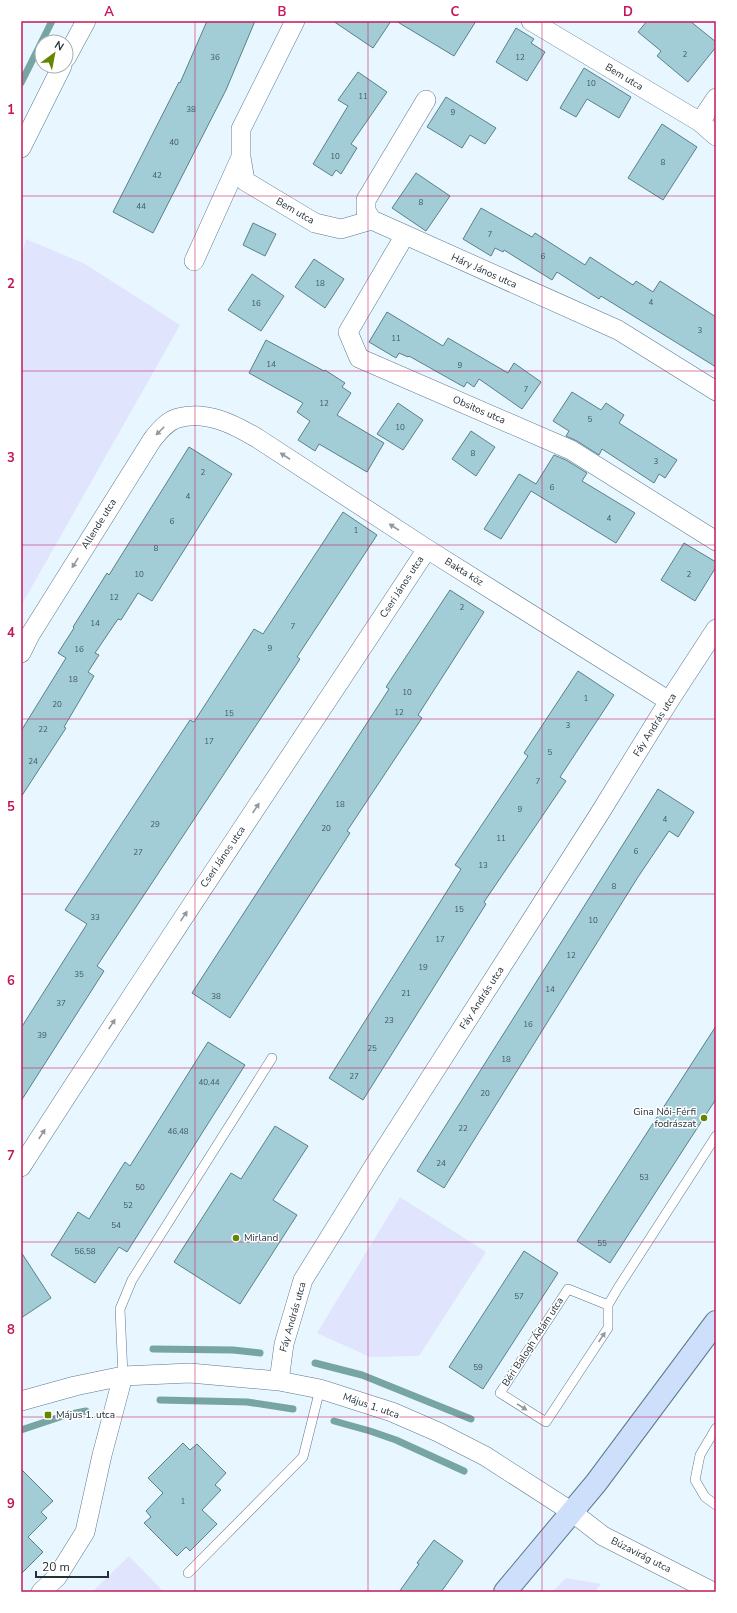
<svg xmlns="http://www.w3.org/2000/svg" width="737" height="1613" viewBox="0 0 737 1613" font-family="'Nunito Sans',sans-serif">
<rect width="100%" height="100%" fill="#e8f6ff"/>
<path fill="#e1e4fd" d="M 26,239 L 85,264 L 180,325 L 21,606 L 21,258 Z
M 400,1197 L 486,1252 L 419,1356 L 370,1357 L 317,1333 Z
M 129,1556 L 164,1592 L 92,1592 Z
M 566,1578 L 601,1584 L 594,1592 L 552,1592 Z"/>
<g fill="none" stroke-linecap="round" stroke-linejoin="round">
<path stroke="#77a5a3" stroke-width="7" d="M 21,83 L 52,21
M 153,1349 L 233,1350 L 260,1353
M 315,1363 L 362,1375 L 471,1419
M 160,1400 L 247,1402 L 293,1409
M 334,1421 L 370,1431 L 396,1440 L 464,1471
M 21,1430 L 66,1415 L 86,1411"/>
</g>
<path fill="#a2cdd7" stroke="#59818a" d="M 207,21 L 255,21 L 226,90 L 153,233 L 113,212 L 179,82 L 180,83 Z
M 333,21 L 391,21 L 373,48 Z
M 396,21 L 476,21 L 454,56 Z
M 647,21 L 690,21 L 716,42 L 716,47 L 688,82 L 657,56 L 661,51 L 638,32 Z
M 516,28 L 534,39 L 531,43 L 545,52 L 527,81 L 496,62 Z
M 584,68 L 631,97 L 619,118 L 587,99 L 576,117 L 560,108 Z
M 358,72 L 387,92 L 351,144 L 357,148 L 341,174 L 336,170 L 332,176 L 313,164 L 348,106 L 338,100 Z
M 446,97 L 496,128 L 485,144 L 470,135 L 462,148 L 427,127 Z
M 662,124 L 697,147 L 663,200 L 628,178 Z
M 416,173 L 450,196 L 426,231 L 392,208 Z
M 481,208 L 532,237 L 535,233 L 585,265 L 590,257 L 633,285 L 636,281 L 653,292 L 660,281 L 716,317 L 716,367 L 601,296 L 599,299 L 557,272 L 552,280 L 504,250 L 503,252 L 495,248 L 491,256 L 463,239 Z
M 253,223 L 276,234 L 265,256 L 243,245 Z
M 314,259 L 344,279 L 325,308 L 295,287 Z
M 252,274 L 284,296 L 261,331 L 228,310 Z
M 387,312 L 443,346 L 448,338 L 508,373 L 514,363 L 541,382 L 522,409 L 479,379 L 474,387 L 467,382 L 464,387 L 409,356 L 408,357 L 399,353 L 396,358 L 369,342 Z
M 266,340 L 324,371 L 325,370 L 345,383 L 342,387 L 351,393 L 337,415 L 384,443 L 367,472 L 319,444 L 315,451 L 298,440 L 310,421 L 297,412 L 303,403 L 249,373 Z
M 572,392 L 601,410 L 606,403 L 624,415 L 619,423 L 677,460 L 665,478 L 659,474 L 654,483 L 602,449 L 599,455 L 577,441 L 566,436 L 569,431 L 553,421 Z
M 398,403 L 423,420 L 403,450 L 377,434 Z
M 471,431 L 495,447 L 476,476 L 452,459 Z
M 189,447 L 232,474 L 152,601 L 138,593 L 121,620 L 118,619 L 95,653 L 99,655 L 88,672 L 94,676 L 64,727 L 66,728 L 21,797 L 21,731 L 66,658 L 58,653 L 74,628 L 73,627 L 107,573 L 109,575 Z
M 554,455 L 566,460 L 587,473 L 582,481 L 635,513 L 616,543 L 531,491 L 501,539 L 484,529 L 519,474 L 536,484 Z
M 343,512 L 377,535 L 297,657 L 300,659 L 97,966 L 104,971 L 21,1101 L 21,1028 L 87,924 L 65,910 L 190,720 L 194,722 L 254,629 L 263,634 Z
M 684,543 L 716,562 L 716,567 L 695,601 L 661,580 Z
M 450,590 L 484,612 L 418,715 L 422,718 L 347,831 L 350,833 L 230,1018 L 192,993 L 389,689 L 386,687 Z
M 578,671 L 614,695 L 560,777 L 566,781 L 484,902 L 486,904 L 363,1100 L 329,1078 L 461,869 L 455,865 L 528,756 L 524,753 Z
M 658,789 L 694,812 L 678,837 L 669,831 L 638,877 L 444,1188 L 417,1171 Z
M 716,1026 L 716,1099 L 610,1263 L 577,1241 Z
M 208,1042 L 245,1065 L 127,1252 L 119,1247 L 95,1283 L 51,1255 L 78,1212 L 89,1219 L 125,1162 L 130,1166 Z
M 275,1126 L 308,1146 L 273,1200 L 297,1215 L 240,1304 L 174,1262 L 231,1173 L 241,1179 Z
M 524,1251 L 558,1273 L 483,1389 L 449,1367 Z
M 21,1252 L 51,1298 L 21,1318 Z
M 183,1443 L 190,1450 L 197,1444 L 226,1473 L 215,1485 L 221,1490 L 202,1510 L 217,1524 L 190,1551 L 186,1547 L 177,1556 L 144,1523 L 151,1517 L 146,1511 L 163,1493 L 148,1478 Z
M 21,1469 L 53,1501 L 41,1512 L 47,1518 L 28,1537 L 43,1552 L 21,1574 Z
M 434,1540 L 463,1561 L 441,1592 L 399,1592 L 419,1564 L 417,1563 Z"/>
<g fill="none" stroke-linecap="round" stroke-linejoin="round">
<g stroke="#5a798d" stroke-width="10">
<path id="lane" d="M 608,1305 L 568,1289 L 500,1393 L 546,1422 L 608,1328 L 608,1305 L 618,1288 L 716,1136
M 123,1376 L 120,1309 L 132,1280 L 272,1058
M 716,1428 L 700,1455 L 695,1480 L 705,1497 L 716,1505
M 188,1573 L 303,1457 L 320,1389"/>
</g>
<g stroke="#5a798d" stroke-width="20">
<path id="street" d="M 295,21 L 241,129 L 241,157 L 245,181 L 315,223 L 341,229 L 372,220
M 531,21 L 700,122 L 716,136
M 66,58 L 86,21
M 426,100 L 366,200 L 366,211 L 372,220 L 618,330 L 716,391
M 700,122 L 716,98
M 21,148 L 62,66
M 405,235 L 348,332 L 359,358 L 571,450 L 716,541
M 194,261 L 241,157
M 21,653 L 30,635 L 152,440 C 159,431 167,421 178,418 C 206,410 233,424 257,438 L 427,549 L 669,701
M 21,1167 C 154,959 292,755 427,549
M 279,1381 L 284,1344 L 303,1280 L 377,1161 L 598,816 L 669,701 L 716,629
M 21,1401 L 75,1386 L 123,1376 L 190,1373 L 279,1381 L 320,1389 L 392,1412 L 438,1432 L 485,1456 L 572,1512 L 603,1536 L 713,1592
M 41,1592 L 57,1577 L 85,1532 L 102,1455 L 123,1376"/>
</g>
<g stroke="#5a798d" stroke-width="24">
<path id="secondary" d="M 505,1592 L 596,1483 L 716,1322"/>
</g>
<use href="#lane" stroke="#fff" stroke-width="9"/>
<use href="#street" stroke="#fff" stroke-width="19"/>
<use href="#secondary" stroke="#cedffb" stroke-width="22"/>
</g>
<defs><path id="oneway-solid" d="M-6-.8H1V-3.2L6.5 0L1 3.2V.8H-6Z"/></defs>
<g fill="#92989c">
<use href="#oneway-solid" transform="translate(160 431) rotate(135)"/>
<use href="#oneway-solid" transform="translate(285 456) rotate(-147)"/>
<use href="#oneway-solid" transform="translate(394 527) rotate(-147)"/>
<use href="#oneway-solid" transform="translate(75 563) rotate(122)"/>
<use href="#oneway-solid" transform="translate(256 808) rotate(-56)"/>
<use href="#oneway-solid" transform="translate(184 916) rotate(-56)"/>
<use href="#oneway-solid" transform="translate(112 1024) rotate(-57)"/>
<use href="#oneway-solid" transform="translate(42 1134) rotate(-57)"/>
<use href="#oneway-solid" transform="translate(602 1337) rotate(-56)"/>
<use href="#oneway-solid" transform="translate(522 1407) rotate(32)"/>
</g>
<path fill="none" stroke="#c2185b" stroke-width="1" stroke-opacity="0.55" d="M 195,21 L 195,1592M 368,21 L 368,1592M 542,21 L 542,1592M 21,196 L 716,196M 21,371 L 716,371M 21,545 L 716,545M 21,719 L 716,719M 21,894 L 716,894M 21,1068 L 716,1068M 21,1242 L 716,1242M 21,1417 L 716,1417"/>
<g fill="#648500" stroke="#fff" stroke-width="1.5">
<circle cx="704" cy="1118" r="4"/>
<circle cx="236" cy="1238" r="4"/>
<rect x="44" y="1411" width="8" height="8" rx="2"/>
</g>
<g text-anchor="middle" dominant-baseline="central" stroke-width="3" stroke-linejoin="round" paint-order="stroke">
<g font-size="8" fill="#445860">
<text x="685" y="54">2</text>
<text x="215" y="57">36</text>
<text x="520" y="57">12</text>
<text x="591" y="83">10</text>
<text x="363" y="96">11</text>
<text x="191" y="109">38</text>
<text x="453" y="112">9</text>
<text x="174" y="142">40</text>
<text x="335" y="156">10</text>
<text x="663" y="162">8</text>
<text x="157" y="175">42</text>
<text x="421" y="202">8</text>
<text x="141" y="206">44</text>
<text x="490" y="234">7</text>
<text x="543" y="256">6</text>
<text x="320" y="283">18</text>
<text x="651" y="302">4</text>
<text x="256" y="303">16</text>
<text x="700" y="330">3</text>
<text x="396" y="338">11</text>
<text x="271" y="364">14</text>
<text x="460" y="365">9</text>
<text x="526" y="389">7</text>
<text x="324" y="403">12</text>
<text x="590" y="419">5</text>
<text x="400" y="427">10</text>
<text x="473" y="453">8</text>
<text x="656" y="461">3</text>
<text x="203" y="472">2</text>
<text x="552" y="487">6</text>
<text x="188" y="496">4</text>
<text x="609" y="518">4</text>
<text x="172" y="521">6</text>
<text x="356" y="530">1</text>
<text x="156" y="548">8</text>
<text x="139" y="574">10</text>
<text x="689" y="574">2</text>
<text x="114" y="597">12</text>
<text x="462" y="607">2</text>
<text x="95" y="623">14</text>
<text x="293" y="626">7</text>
<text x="270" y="648">9</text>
<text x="79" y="649">16</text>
<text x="73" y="679">18</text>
<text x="407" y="692">10</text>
<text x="586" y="698">1</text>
<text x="57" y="704">20</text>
<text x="399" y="712">12</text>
<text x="229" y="713">15</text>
<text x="568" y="725">3</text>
<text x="43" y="729">22</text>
<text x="209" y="741">17</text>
<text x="550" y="752">5</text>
<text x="33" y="761">24</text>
<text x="538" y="781">7</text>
<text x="340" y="804">18</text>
<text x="520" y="809">9</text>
<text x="665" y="819">4</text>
<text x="155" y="824">29</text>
<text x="326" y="828">20</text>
<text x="501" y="838">11</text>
<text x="636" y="851">6</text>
<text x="138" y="852">27</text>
<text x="483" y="865">13</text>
<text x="614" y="886">8</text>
<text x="459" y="909">15</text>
<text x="95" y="917">33</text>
<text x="593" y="920">10</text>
<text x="440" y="939">17</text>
<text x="571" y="955">12</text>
<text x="423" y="967">19</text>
<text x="79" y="974">35</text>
<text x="550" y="989">14</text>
<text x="406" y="993">21</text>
<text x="216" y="996">38</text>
<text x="61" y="1003">37</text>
<text x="389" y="1020">23</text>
<text x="528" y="1024">16</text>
<text x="42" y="1035">39</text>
<text x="372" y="1048">25</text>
<text x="506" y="1059">18</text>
<text x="354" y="1076">27</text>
<text x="209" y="1082">40,44</text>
<text x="485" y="1093">20</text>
<text x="463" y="1128">22</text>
<text x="178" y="1131">46,48</text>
<text x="441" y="1163">24</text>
<text x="644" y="1177">53</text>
<text x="140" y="1187">50</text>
<text x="128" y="1205">52</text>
<text x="116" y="1225">54</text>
<text x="602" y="1243">55</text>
<text x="85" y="1251">56,58</text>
<text x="519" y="1296">57</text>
<text x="478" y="1367">59</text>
<text x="183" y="1501">1</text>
</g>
<g font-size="10" fill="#243139" stroke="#fff">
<text transform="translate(624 77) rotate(31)">Bem utca</text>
<text transform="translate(295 211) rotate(30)">Bem utca</text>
<text transform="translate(484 271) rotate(24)">Háry János utca</text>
<text transform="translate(479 410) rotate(23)">Obsitos utca</text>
<text transform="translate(99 524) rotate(-58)">Allende utca</text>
<text transform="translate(464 572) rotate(32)">Bakta köz</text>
<text transform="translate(402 587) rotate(-57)">Cseri János utca</text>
<text transform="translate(655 725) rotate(-58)">Fáy András utca</text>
<text transform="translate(223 857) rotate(-56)">Cseri János utca</text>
<text transform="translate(482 998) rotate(-57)">Fáy András utca</text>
<text transform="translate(293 1317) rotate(-74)">Fáy András utca</text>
<text transform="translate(533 1342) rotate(-57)">Béri Balogh Ádám utca</text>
<text transform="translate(371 1406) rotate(19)">Május 1. utca</text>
<text transform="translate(641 1555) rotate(27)">Búzavirág utca</text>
</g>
<g font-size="10" fill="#243139" stroke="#fff" text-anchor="start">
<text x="696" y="1112" text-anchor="end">Gina Női-Férfi<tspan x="696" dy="12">fodrászat</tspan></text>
<text x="244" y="1238">Mirland</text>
<text x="56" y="1415">Május 1. utca</text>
</g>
</g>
<rect width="737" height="1613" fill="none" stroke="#ffffff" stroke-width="44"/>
<g transform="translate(54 54) rotate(32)"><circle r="19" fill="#ffffff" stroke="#a7adb0"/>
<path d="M0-3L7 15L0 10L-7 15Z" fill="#648500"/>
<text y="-6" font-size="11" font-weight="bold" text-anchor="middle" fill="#243139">N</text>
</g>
<path d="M36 1571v6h72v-6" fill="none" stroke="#243139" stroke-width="2"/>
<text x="42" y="1571" font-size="12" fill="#243139" stroke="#ffffff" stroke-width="3" paint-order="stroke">20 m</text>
<rect x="22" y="22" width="693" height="1569" fill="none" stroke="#c2185b" stroke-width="1.5"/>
<g font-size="13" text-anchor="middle" font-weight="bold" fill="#c2185b">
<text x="109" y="16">A</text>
<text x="282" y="16">B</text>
<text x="455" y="16">C</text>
<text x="628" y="16">D</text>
<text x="11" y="114">1</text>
<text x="11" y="288">2</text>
<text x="11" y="462">3</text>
<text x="11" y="637">4</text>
<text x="11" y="811">5</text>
<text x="11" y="985">6</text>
<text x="11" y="1160">7</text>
<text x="11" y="1334">8</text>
<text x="11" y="1508">9</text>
</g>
</svg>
